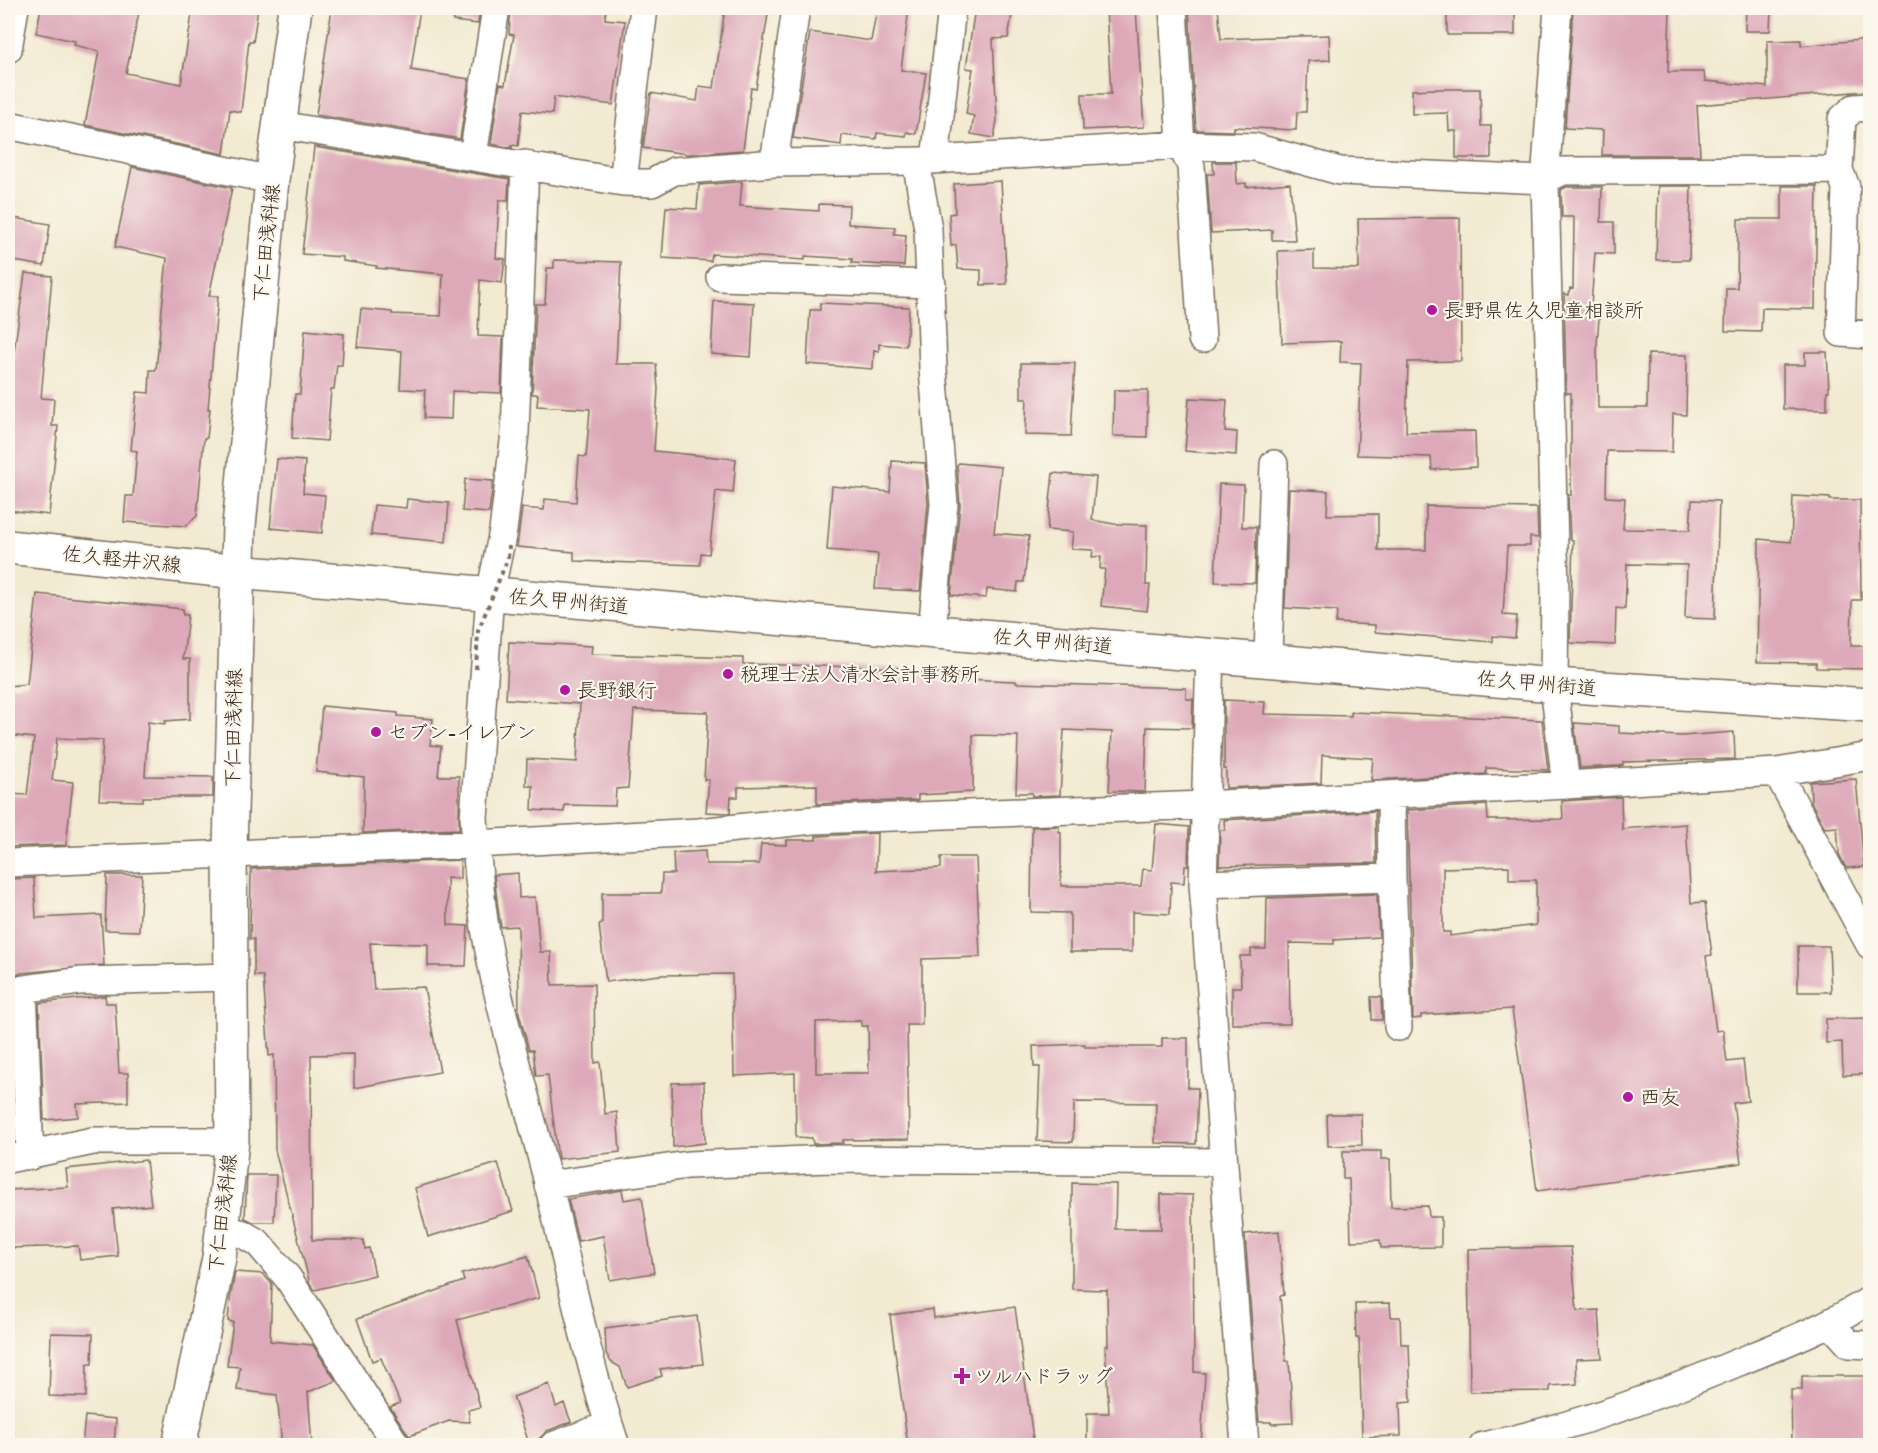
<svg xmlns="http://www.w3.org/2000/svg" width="1878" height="1453" viewBox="0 0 1878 1453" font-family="Itim,'Klee One',sans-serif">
<rect width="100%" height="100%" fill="#fbf7ec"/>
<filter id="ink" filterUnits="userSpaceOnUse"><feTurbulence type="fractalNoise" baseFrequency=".0167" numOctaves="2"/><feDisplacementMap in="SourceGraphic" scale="12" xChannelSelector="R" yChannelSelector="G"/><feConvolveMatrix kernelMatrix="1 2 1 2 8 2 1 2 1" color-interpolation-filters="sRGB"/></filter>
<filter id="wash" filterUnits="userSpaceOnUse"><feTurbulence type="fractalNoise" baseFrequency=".008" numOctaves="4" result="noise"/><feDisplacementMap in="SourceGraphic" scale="24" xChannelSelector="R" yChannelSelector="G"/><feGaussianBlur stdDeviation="1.35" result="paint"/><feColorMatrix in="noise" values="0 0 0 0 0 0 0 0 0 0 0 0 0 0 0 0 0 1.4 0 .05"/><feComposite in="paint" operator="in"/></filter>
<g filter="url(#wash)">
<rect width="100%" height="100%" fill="#f2ead1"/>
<g id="blocks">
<path fill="#dda9b9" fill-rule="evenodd" d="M 41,8 L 140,8 L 126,73 L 181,84 L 193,8 L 258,8 L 253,42 L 249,41 L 241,112 L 230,110 L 224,154 L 85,125 L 99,51 L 74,45 L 75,41 L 36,33 Z
M 332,8 L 420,8 L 411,70 L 469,79 L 460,139 L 316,115 Z
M 454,8 L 480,8 L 478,24 L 453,21 Z
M 511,8 L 595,8 L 606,9 L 605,19 L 625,21 L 613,105 L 554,97 L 552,114 L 522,111 L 518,146 L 512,145 L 512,148 L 491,144 L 500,84 L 505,85 L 514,35 L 509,34 Z
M 725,8 L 769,8 L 756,89 L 751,88 L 743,150 L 688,154 L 643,148 L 651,93 L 697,101 L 699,86 L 714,88 Z
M 877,8 L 909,8 L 901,70 L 926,73 L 916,134 L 907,132 L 906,136 L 877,133 L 876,139 L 842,135 L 841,145 L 793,138 L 810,32 L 871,41 Z
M 975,8 L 1013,9 L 1008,38 L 993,39 L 997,120 L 994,138 L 971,134 L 974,116 L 966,114 L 973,69 L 966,68 Z
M 1106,8 L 1136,8 L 1144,127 L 1083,130 L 1082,94 L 1111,94 Z
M 1189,8 L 1218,8 L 1221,39 L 1329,35 L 1330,60 L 1308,61 L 1306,112 L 1297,112 L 1296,130 L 1234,127 L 1234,131 L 1196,130 Z
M 1447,8 L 1515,8 L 1515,35 L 1447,35 Z
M 1573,8 L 1670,8 L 1668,72 L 1704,72 L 1705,81 L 1767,87 L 1767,41 L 1801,40 L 1801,46 L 1870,39 L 1870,79 L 1865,79 L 1866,91 L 1697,105 L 1700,155 L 1602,155 L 1603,130 L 1565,128 Z
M 1746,8 L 1771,8 L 1770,31 L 1745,31 Z
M 1433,89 L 1480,89 L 1481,126 L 1491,126 L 1491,158 L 1456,158 L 1456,131 L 1449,131 L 1448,113 L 1412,114 L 1412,90 Z
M 314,147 L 509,179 L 508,200 L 499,200 L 496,258 L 505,259 L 502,283 L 480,280 L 478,336 L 503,337 L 501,393 L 452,391 L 451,419 L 424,418 L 425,390 L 400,389 L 402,351 L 357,347 L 361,309 L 392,312 L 392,314 L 441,316 L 443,274 L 376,268 L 377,266 L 343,261 L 343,257 L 302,254 Z
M 1213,162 L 1236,162 L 1237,184 L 1246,183 L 1246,187 L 1290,183 L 1295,240 L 1272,240 L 1272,230 L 1211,233 L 1207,174 L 1214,174 Z
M 132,167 L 232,188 L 209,296 L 218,296 L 208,409 L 210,409 L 207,438 L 204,438 L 197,516 L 186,526 L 124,522 L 126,496 L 133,496 L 137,451 L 131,450 L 137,392 L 149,393 L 150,370 L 156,370 L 167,258 L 115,247 Z
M 1001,181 L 1007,284 L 981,285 L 981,270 L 958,269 L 956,245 L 951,246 L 949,214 L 955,213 L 954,184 Z
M 738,182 L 742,182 L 740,206 L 819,211 L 819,204 L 849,205 L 848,224 L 895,227 L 894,234 L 906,235 L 904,266 L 852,263 L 852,259 L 805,256 L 805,260 L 712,254 L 711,261 L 662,258 L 666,207 L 697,209 L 699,185 Z
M 1658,186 L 1691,186 L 1689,260 L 1656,260 Z
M 1782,186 L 1817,186 L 1815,309 L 1762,308 L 1761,332 L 1725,331 L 1726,288 L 1737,288 L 1738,219 L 1782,219 Z
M 1566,187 L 1602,187 L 1601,222 L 1614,222 L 1614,254 L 1595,253 L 1591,306 L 1600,306 L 1597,344 L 1598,408 L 1647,408 L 1648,354 L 1687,355 L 1686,415 L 1673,414 L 1672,452 L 1607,451 L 1606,497 L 1625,498 L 1623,529 L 1690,530 L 1692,500 L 1719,501 L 1715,619 L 1685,618 L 1687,565 L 1627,564 L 1625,609 L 1616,608 L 1615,645 L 1570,643 L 1573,540 L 1570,539 L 1568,495 L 1571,495 L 1571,393 L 1566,393 L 1564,294 L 1569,295 L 1570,288 L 1573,289 L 1574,217 L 1562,217 L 1561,190 Z
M 8,217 L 50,224 L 44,266 L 8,260 Z
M 1460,218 L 1461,361 L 1408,362 L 1406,432 L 1475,431 L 1476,467 L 1432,470 L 1431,457 L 1357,455 L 1361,363 L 1340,362 L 1341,341 L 1282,343 L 1278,251 L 1314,250 L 1314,268 L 1359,269 L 1358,219 Z
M 554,260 L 621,262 L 616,364 L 656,364 L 658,389 L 654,451 L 736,459 L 733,493 L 716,491 L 709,554 L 701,553 L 700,565 L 574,561 L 574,552 L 517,547 L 522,508 L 544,510 L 545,499 L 576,502 L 579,456 L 586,457 L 590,409 L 537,406 L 538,394 L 532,394 L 536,304 L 545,304 L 547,268 L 554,268 Z
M 25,273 L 52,276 L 41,398 L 54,399 L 52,426 L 58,426 L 49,515 L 8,510 L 8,396 Z
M 714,301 L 754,303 L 751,357 L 711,354 Z
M 820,303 L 909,307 L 906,346 L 879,344 L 879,351 L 874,350 L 873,369 L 807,364 L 810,310 L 820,310 Z
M 305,330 L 344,334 L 342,365 L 337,365 L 334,389 L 331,389 L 327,441 L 292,438 L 295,394 L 300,394 Z
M 1805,352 L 1827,352 L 1829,391 L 1827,391 L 1827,410 L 1783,409 L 1783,365 L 1805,365 Z
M 1021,363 L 1075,363 L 1071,436 L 1025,435 L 1027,399 L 1021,399 Z
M 1114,390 L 1148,390 L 1147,437 L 1113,436 Z
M 1189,398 L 1227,400 L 1225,431 L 1237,432 L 1236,455 L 1185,451 Z
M 277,459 L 305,461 L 303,493 L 325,495 L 322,533 L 270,528 Z
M 892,461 L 925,463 L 928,504 L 920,591 L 875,589 L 878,554 L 827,550 L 832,486 L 890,492 Z
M 959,463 L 1001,467 L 994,533 L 1029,536 L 1024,582 L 1018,582 L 1017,592 L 987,589 L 986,598 L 951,595 L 960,505 L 957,465 Z
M 1053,473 L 1096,477 L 1092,520 L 1114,524 L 1147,525 L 1146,585 L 1150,585 L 1147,611 L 1101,606 L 1105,569 L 1100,569 L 1101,556 L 1092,557 L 1093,550 L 1071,549 L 1073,532 L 1047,530 Z
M 465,479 L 493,481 L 489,513 L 462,511 Z
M 1219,484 L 1244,485 L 1242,527 L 1256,527 L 1255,583 L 1215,582 Z
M 1289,489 L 1328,491 L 1327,515 L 1378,514 L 1378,550 L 1426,550 L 1426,506 L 1537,508 L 1538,538 L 1530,537 L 1530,546 L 1507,546 L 1503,615 L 1517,616 L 1515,638 L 1493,636 L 1493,642 L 1375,632 L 1375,625 L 1336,623 L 1337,611 L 1285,608 Z
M 1793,496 L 1830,498 L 1830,500 L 1860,500 L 1861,600 L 1852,600 L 1851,646 L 1867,646 L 1866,669 L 1816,668 L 1816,663 L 1757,662 L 1759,539 L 1791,542 Z
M 407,499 L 449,503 L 446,542 L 371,535 L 374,505 L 406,508 Z
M 37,594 L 183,609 L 183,615 L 188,615 L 183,659 L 190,659 L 190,719 L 165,721 L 165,724 L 148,722 L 145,776 L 213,777 L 213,797 L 143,797 L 143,801 L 99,800 L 103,740 L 57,738 L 52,780 L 73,782 L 66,845 L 8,847 L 8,794 L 27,795 L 34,738 L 8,735 L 8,686 L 27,684 Z
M 509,642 L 592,646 L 591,654 L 743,658 L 743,664 L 901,668 L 901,672 L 963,674 L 963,679 L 1016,681 L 1016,683 L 1186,688 L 1186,699 L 1193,699 L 1192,728 L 1147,727 L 1145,792 L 1109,791 L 1112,732 L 1064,730 L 1060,795 L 1032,796 L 1032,793 L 1016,793 L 1018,736 L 973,735 L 973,792 L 918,795 L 918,800 L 817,804 L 817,785 L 738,787 L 738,797 L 731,797 L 730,813 L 727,813 L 706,812 L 709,780 L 704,780 L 708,712 L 634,710 L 628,788 L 616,789 L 615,806 L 565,805 L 564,812 L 532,810 L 533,786 L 526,786 L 527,759 L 577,762 L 580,704 L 506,699 Z
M 1224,700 L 1265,702 L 1264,714 L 1351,716 L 1351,712 L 1542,720 L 1548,770 L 1486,768 L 1486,774 L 1371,780 L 1373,758 L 1322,755 L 1321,783 L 1226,788 L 1226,769 L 1224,769 Z
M 322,706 L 398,713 L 398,716 L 433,719 L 430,745 L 441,746 L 438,776 L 459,776 L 459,829 L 363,833 L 364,777 L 316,772 Z
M 1574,723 L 1619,726 L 1619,733 L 1682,736 L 1734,732 L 1735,759 L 1623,762 L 1623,765 L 1619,766 L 1580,768 Z
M 1856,779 L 1864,867 L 1846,868 L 1839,854 L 1837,827 L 1825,828 L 1811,802 L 1810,782 Z
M 1621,797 L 1622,829 L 1686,824 L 1691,903 L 1705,902 L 1712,955 L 1706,956 L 1716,1031 L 1723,1030 L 1727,1062 L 1743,1060 L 1748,1101 L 1733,1103 L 1741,1163 L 1537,1191 L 1512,1009 L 1421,1015 L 1421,1018 L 1413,1019 L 1407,810 L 1487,805 L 1488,820 L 1563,819 L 1562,801 ZM 1509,866 L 1509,880 L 1536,880 L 1536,925 L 1450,936 L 1450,932 L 1443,932 L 1443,868 Z
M 1375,811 L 1376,863 L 1219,866 L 1220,830 L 1225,830 L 1224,820 Z
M 1156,824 L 1189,827 L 1188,866 L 1185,866 L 1184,883 L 1171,882 L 1170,914 L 1132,912 L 1132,952 L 1070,952 L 1070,913 L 1031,912 L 1032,827 L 1059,826 L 1059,832 L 1061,832 L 1061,886 L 1141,886 L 1143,869 L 1152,870 Z
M 877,833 L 876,871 L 941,868 L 941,857 L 976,857 L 980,957 L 922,959 L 922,1025 L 907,1025 L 909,1139 L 843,1140 L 843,1143 L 813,1144 L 812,1138 L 796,1137 L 795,1073 L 734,1076 L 732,974 L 660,975 L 606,982 L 599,925 L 602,924 L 602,893 L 661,893 L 662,874 L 674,874 L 673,853 L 705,851 L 706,864 L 759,864 L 761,844 L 787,845 L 787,840 L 816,840 L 816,836 ZM 861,1021 L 861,1026 L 868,1026 L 869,1073 L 816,1073 L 816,1022 Z
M 460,860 L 460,879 L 447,878 L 448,925 L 468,926 L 466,966 L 428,966 L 428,944 L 370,943 L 374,990 L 424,987 L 440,1072 L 354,1088 L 354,1054 L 311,1055 L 312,1240 L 363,1240 L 365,1249 L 369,1248 L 375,1275 L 315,1290 L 310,1284 L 275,1150 L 274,1055 L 269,1056 L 263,976 L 254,976 L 254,939 L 250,939 L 251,869 Z
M 518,873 L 519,898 L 535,897 L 540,952 L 551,952 L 552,985 L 594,984 L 595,1063 L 600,1062 L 605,1114 L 617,1112 L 620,1152 L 558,1159 L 548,1075 L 536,1076 L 533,1050 L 529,1050 L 519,1013 L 518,926 L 501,927 L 498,908 L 494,875 Z
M 107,875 L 142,875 L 139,931 L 105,930 Z
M 34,878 L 36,918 L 101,915 L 104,965 L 21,973 L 13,977 L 8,988 L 8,879 Z
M 1377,894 L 1379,937 L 1334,940 L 1334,944 L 1289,943 L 1290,1024 L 1232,1024 L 1232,987 L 1241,987 L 1240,956 L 1251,956 L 1251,949 L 1266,949 L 1267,898 Z
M 1798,946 L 1829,946 L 1831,992 L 1798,992 Z
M 105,996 L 106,1003 L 115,1003 L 119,1073 L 128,1073 L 128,1102 L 77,1104 L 78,1117 L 44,1120 L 39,1003 Z
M 1371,997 L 1381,997 L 1382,1020 L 1372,1020 Z
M 1870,1018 L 1870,1074 L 1843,1075 L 1842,1042 L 1826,1043 L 1826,1019 Z
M 1162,1038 L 1188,1038 L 1188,1088 L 1198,1088 L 1196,1144 L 1155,1143 L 1156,1103 L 1074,1102 L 1073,1142 L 1037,1141 L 1040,1067 L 1034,1067 L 1033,1046 L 1085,1044 L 1085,1047 L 1162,1047 Z
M 704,1082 L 705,1143 L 673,1147 L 672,1083 Z
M 1327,1114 L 1361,1114 L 1362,1145 L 1328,1146 Z
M 1343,1151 L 1381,1151 L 1381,1159 L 1390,1159 L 1391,1207 L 1428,1206 L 1429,1217 L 1441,1217 L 1441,1247 L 1381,1248 L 1380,1240 L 1351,1241 L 1349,1179 L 1343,1179 Z
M 146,1160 L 151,1205 L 113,1209 L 118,1256 L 80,1260 L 78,1246 L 11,1248 L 8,1190 L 68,1187 L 66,1169 Z
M 498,1163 L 513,1211 L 428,1237 L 415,1188 Z
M 247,1175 L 276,1175 L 274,1222 L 253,1222 L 245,1218 Z
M 1072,1183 L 1116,1184 L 1115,1229 L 1161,1229 L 1161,1194 L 1193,1195 L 1194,1372 L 1205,1373 L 1201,1446 L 1087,1446 L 1087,1413 L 1109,1413 L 1105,1346 L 1108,1346 L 1107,1290 L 1072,1289 Z
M 622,1190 L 624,1200 L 642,1197 L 654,1273 L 610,1280 L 603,1236 L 578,1241 L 568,1199 Z
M 1279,1231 L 1284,1295 L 1280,1296 L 1286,1361 L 1289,1361 L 1293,1423 L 1271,1424 L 1271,1422 L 1259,1422 L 1245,1234 Z
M 1571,1247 L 1577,1311 L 1599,1310 L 1602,1358 L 1576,1359 L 1577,1384 L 1550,1386 L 1550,1391 L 1470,1392 L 1468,1249 Z
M 528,1256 L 539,1298 L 457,1320 L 480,1407 L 468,1410 L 470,1422 L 449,1421 L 409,1436 L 390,1407 L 400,1403 L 381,1358 L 372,1361 L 357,1319 L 464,1281 L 462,1274 Z
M 235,1272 L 263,1274 L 272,1284 L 270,1341 L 313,1345 L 336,1381 L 308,1392 L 312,1446 L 282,1446 L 277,1395 L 237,1390 L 240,1367 L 227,1366 L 233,1322 L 228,1321 L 230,1299 Z
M 1390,1303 L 1391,1317 L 1400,1317 L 1401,1344 L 1409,1344 L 1411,1402 L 1400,1403 L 1401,1436 L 1362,1437 L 1359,1338 L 1356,1338 L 1355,1304 Z
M 1015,1307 L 1034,1446 L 908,1446 L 890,1315 L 933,1309 L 934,1318 Z
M 697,1316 L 703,1364 L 660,1369 L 662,1376 L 627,1387 L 620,1367 L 611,1362 L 606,1353 L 605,1328 Z
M 51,1333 L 93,1334 L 92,1364 L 87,1364 L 86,1397 L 49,1396 Z
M 1802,1376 L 1870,1376 L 1870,1446 L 1792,1446 L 1791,1390 L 1802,1390 Z
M 549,1384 L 556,1407 L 564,1403 L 571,1422 L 547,1431 L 539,1439 L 529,1443 L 513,1397 Z
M 85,1416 L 116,1419 L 114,1446 L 82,1446 Z"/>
</g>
</g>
<g filter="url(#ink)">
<use href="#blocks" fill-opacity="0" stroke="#7b6d5d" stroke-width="1.5"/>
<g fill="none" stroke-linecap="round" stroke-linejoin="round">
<g stroke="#7b6d5d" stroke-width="30">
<path id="minor" d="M 1173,8 L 1181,145 L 1191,166 L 1202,339
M 1558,8 L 1545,180 L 1555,590 L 1554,685 L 1566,785
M 8,49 L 15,8
M 8,125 L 272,180
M 279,125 L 623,182 L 652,183 L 674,171 L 774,163 L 916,161 L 1181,145 L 1254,147 L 1340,171 L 1545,180 L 1563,171 L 1839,170 L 1842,119 L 1854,108 L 1870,107
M 473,156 L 496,8
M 935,160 L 952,8
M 916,161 L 928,229 L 933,369 L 944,504 L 932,631
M 774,163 L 796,8
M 525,164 L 515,433 L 503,531 L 490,594 L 474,818 C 477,859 480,901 487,940 C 502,1024 529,1104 549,1187 C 570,1274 587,1361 616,1446
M 1839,170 L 1846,187 L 1841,333 L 1870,335
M 623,182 L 644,8
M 720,277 L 932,284
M 1210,654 L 1203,884 L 1245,1446
M 1268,659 L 1274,464
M 1777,772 L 1870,945
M 1391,795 L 1392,878
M 8,863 L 476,844 L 699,832 L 813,820 L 1204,805 L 1566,785 L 1777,772 L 1870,756
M 1203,884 L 1392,878 L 1398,1027
M 30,1156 L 23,989 L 81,981 L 230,977
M 8,1159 L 93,1141 L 232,1141
M 548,1185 L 688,1165 L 829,1159 L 1224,1162
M 223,1230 L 241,1233 L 258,1243 L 288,1278 L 397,1446
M 1831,1324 L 1849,1344 L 1870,1345
M 553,1446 L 609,1425
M 1483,1446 C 1572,1428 1655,1397 1739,1362 C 1785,1343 1827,1327 1870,1300"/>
</g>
<g stroke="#7b6d5d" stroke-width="36">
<path id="major" d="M 8,547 L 237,572 L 1554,685 L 1870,705
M 179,1446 L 219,1258 L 232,1141 L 230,847 L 239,526 L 272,180 L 295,8"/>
</g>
<use href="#minor" stroke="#fff" stroke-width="27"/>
<use href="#major" stroke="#fff" stroke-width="33"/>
<path stroke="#7b6d5d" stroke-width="4" stroke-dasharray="4.5 4.5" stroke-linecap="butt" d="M 476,669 L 478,631 L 508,558 L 509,546"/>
</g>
</g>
<g fill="#b5179e" stroke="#fbf7ec" stroke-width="2">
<circle cx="1432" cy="310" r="6"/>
<circle cx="728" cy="674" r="6"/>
<circle cx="565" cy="690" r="6"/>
<circle cx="376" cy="732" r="6"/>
<circle cx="1628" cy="1097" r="6"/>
<path d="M959 1367h6v6h6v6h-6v6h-6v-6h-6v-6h6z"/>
</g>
<g text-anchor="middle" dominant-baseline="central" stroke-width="4.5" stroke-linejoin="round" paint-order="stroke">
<g font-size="20" fill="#3b2a1e" stroke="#fbf7ec">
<text transform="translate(266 243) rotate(-84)">下仁田浅科線</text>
<text transform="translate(122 559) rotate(6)">佐久軽井沢線</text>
<text transform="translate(569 601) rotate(5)">佐久甲州街道</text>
<text transform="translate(1053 641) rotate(5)">佐久甲州街道</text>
<text transform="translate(1537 683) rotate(5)">佐久甲州街道</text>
<text transform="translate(233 728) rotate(-89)">下仁田浅科線</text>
<text transform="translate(222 1213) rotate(-83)">下仁田浅科線</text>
</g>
<g font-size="20" fill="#3b2a1e" stroke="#fbf7ec" text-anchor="start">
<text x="1444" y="310">長野県佐久児童相談所</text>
<text x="740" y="674">税理士法人清水会計事務所</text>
<text x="577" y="690">長野銀行</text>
<text x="388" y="732">セブン-イレブン</text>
<text x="1640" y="1097">西友</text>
<text x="974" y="1376">ツルハドラッグ</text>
</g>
</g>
<rect width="1878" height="1453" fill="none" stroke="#fbf7ec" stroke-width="30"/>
</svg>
